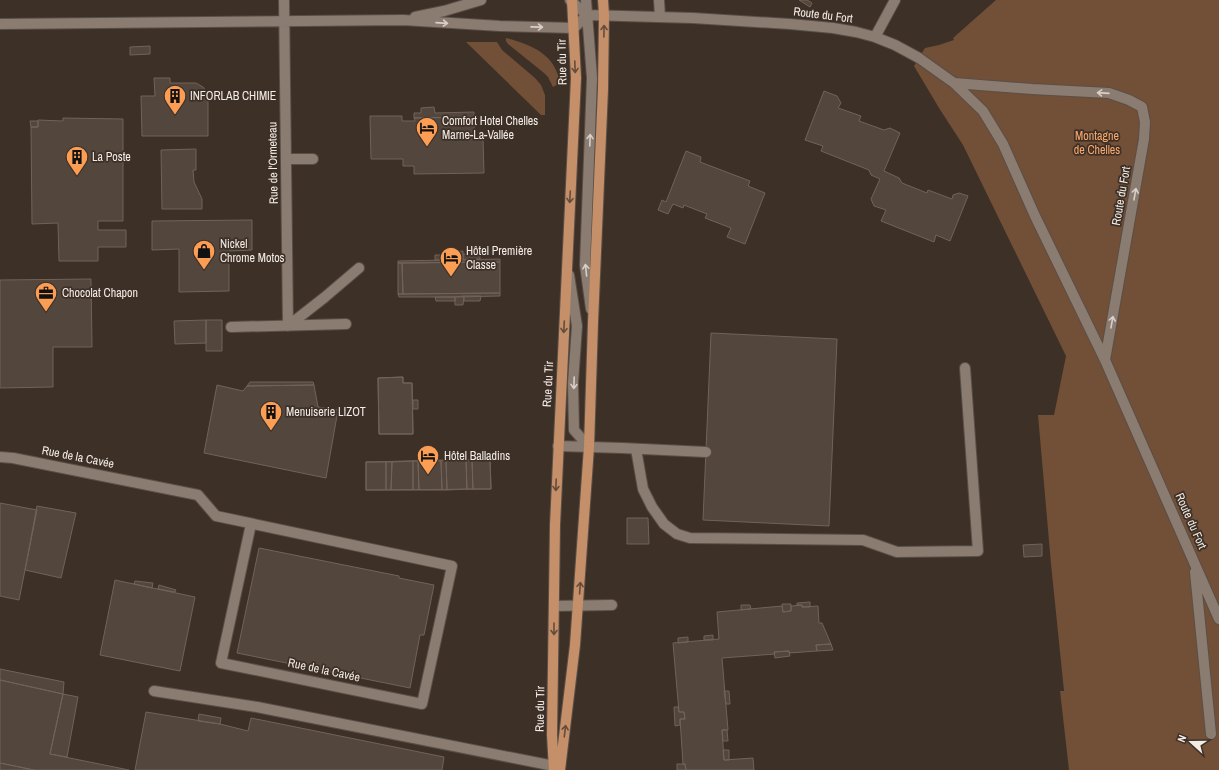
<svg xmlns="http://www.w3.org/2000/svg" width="1219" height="770" viewBox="0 0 1219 770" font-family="'Archivo Narrow',sans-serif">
<rect width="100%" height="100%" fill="#3d3027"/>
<path fill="#724f37" d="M 996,0 L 1219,0 L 1219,770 L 1069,770 L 1060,691 L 1064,691 L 1051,564 L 1038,415 L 1054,415 L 1066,356 L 963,145 L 939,108 L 914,66 L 925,48 L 939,45 L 954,40 L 953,38 Z
M 506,38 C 532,45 555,54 560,83 L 553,87 L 548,77 L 544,73 L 508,44 L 506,41 Z
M 466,42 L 497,42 L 502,50 L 535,78 L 541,85 L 545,95 L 545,115 L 541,115 Z"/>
<path fill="#53463c" stroke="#716359" d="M 799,0 L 807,0 L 812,3 L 810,7 Z
M 150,46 L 150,54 L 130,55 L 130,47 Z
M 154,78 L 170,78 L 170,83 L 196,83 L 203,87 L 208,94 L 208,136 L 142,136 L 141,96 L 155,96 Z
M 824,91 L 837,96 L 841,103 L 838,108 L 861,116 L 859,121 L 884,130 L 890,128 L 900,133 L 884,171 L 899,178 L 902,183 L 927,193 L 928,190 L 952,199 L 953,195 L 959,193 L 968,196 L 950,241 L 936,235 L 934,242 L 881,221 L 886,210 L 874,206 L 871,199 L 880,179 L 871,175 L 869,170 L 821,151 L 823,146 L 805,140 Z
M 434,107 L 435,113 L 474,112 L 474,117 L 414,118 L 414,113 L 421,113 L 421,108 Z
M 370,116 L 402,116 L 402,121 L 415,121 L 414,118 L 474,117 L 474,138 L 483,138 L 484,173 L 414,174 L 414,166 L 403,166 L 403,159 L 371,159 Z
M 63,118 L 123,119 L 123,221 L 98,221 L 98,230 L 126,230 L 126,247 L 98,247 L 98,261 L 59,261 L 58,223 L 32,224 L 31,127 L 38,127 L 38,120 L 63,121 Z
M 30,121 L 38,121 L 38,127 L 31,127 Z
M 196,149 L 196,170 L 193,170 L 194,182 L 202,199 L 202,209 L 162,209 L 161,150 Z
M 686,151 L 701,157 L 700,162 L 750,181 L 748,186 L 765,193 L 745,244 L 727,237 L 731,228 L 705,218 L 707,214 L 684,205 L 683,208 L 673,204 L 668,214 L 658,210 L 662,200 L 666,202 Z
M 252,220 L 252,250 L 229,251 L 229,291 L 179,292 L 179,249 L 152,250 L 152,221 Z
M 463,251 L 463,260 L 455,260 L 455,252 Z
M 463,254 L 480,254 L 480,259 L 463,260 Z
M 435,255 L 454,255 L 455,260 L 435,260 Z
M 500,259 L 500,262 L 398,263 L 398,261 Z
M 500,262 L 500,293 L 403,294 L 402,263 Z
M 398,263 L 402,263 L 403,294 L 398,294 Z
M 91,279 L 92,347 L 53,347 L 53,387 L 0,388 L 0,280 Z
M 500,293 L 500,296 L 455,297 L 399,297 L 398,294 Z
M 464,296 L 463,305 L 455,305 L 455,297 Z
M 464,296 L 481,296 L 480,301 L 464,301 Z
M 435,297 L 455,297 L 455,301 L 436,301 Z
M 206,320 L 206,343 L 175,344 L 174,321 Z
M 206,320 L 222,320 L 222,351 L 206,351 Z
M 711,333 L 837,339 L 829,526 L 703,520 Z
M 403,377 L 403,383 L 412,383 L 413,434 L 379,434 L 378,378 Z
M 403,377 L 403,383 L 412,383 L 413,434 L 379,434 L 378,378 Z
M 250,382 L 313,382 L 314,385 L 247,386 Z
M 217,385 L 243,391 L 247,386 L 314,385 L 318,407 L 338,410 L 326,478 L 204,453 Z
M 413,400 L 418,400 L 418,409 L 413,409 Z
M 446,460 L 490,460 L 491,489 L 366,490 L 366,462 Z
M 446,460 L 466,460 L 467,489 L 447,490 Z
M 446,460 L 447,490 L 442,490 L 441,461 Z
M 466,460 L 472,460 L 473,489 L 467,489 Z
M 472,460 L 490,460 L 491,489 L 473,489 Z
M 413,461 L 418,461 L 419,490 L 413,490 Z
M 413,461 L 413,490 L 391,490 L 392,462 Z
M 418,461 L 441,461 L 442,490 L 419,490 Z
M 366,462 L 386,462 L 386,490 L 366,490 Z
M 386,462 L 392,462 L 391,490 L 386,490 Z
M 0,503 L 37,510 L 19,600 L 0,596 Z
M 37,506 L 76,513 L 61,578 L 25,570 Z
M 627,518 L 648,518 L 649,544 L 627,544 Z
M 1042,544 L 1042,556 L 1024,557 L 1023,545 Z
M 259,548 L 399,576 L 399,578 L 434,585 L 424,635 L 420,635 L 410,688 L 237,653 Z
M 115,580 L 195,597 L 180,671 L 100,655 Z
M 135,581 L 153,583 L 152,588 L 134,584 Z
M 159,585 L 176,590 L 175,592 L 158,589 Z
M 810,602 L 810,607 L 802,607 L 802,605 L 797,605 L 797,603 Z
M 782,604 L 791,604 L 791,611 L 783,612 Z
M 741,605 L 750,605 L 751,609 L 741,610 Z
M 802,605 L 802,607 L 818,606 L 819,623 L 822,623 L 831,644 L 816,645 L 817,651 L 789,653 L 789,651 L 774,652 L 775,654 L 722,658 L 728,730 L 722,730 L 724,760 L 753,758 L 754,770 L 686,770 L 685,764 L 683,764 L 680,719 L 685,719 L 684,712 L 679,712 L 673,643 L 719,639 L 717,612 L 782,606 L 783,612 L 791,611 L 791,606 Z
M 713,635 L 713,640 L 704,640 L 704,636 Z
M 688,637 L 688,642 L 678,643 L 678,638 Z
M 831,644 L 833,650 L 817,651 L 816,645 Z
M 789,651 L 790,656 L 775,658 L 774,652 Z
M 0,669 L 64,682 L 63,694 L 0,680 Z
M 0,680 L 63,694 L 50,754 L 129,770 L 34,770 L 0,763 Z
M 724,691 L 729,691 L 730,704 L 726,704 Z
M 63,694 L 78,697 L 67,757 L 50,754 Z
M 674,707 L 678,707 L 679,712 L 684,712 L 685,719 L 680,719 L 680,725 L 675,726 Z
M 146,712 L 220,724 L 248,731 L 251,718 L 444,757 L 442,770 L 135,770 Z
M 199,714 L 221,718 L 220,724 L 198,721 Z
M 722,730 L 727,730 L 728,741 L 723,741 Z
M 723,750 L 729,750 L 729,760 L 724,760 Z
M 0,763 L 34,770 L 0,770 Z
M 677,764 L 685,764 L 686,770 L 677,770 Z"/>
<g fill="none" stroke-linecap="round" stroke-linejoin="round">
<g stroke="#5a4f47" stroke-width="12">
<path id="minor" d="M 284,0 L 288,326
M 570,0 L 587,15 L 693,18 L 790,24 L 833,28 L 856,32 L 875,37 L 895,45 L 919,58 L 954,83 L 983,111 L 1003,144 L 1035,216 L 1105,360 L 1219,619
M 586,0 L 592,78 L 585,265 L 591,309
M 659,0 L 660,17
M 415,17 L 444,11 L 481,0
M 0,24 L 403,20 L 500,26 L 574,28 L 587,15
M 875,37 L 895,0
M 954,83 L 1032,89 L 1109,93 L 1129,100 L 1142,107 L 1145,122 L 1144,139 L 1105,360
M 286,159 L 313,159
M 569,275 L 577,326 L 573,383 L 574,430 L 589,447
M 288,326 L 325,297 L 359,268
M 231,327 L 346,324
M 558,446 L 622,448 L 706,452
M 636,449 L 643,489 L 652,507 L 664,524 L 677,534 L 690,538 L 863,540 L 897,552 L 978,551 L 965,368
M 0,457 L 13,458 L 198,495 L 216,516 L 452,566 L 422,704 L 221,663 L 251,524
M 1195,572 L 1211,734
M 554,606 L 612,605
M 154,691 L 257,707 L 554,766"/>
</g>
<g stroke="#5a4f47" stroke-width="12">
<path id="major" d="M 554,770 L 552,735 L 555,525 L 576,78 L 572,0
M 560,770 L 575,645 L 589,447 L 593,322 L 603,89 L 604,15 L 603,0"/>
</g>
<use href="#minor" stroke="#8b7c71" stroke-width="10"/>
<use href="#major" stroke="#c48f69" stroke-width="10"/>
</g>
<defs><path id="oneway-shaft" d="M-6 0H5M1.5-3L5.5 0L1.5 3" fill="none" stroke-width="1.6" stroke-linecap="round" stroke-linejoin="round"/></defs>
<g stroke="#d9cfc8">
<use href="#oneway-shaft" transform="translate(442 23) rotate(4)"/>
<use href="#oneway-shaft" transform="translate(537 27) rotate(1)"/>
<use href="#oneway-shaft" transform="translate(1103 93) rotate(-176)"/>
<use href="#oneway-shaft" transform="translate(590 140) rotate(-88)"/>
<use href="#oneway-shaft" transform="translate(1135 194) rotate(-80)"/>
<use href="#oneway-shaft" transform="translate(586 270) rotate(-96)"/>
<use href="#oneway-shaft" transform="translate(1112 322) rotate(-80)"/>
<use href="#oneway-shaft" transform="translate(574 383) rotate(92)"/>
</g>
<g stroke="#664c3b">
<use href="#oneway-shaft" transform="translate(604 31) rotate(-89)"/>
<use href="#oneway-shaft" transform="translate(575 67) rotate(88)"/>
<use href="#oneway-shaft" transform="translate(570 197) rotate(93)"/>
<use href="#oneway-shaft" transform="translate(564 327) rotate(93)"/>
<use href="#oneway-shaft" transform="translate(556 485) rotate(92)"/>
<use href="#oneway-shaft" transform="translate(580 588) rotate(-86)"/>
<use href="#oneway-shaft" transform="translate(554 629) rotate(90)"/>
<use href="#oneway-shaft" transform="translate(565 731) rotate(-83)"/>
</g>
<defs>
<g id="building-pin" transform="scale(1.15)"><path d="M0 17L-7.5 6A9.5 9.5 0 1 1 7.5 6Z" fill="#fc9d54" stroke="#3d3027"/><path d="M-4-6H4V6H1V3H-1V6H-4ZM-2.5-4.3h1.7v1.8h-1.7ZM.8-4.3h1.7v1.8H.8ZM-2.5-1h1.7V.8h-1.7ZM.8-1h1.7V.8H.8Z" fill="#111"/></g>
<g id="hotel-pin" transform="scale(1.15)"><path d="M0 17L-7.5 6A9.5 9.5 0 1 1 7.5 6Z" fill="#fc9d54" stroke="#3d3027"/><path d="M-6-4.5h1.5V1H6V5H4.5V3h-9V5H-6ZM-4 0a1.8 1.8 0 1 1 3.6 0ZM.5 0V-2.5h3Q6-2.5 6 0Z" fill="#111"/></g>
<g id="shop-pin" transform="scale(1.15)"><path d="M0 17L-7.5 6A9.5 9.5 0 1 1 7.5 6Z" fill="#fc9d54" stroke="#3d3027"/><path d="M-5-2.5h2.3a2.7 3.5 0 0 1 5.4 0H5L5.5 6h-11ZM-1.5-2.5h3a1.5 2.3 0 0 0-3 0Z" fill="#111"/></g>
<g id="office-pin" transform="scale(1.15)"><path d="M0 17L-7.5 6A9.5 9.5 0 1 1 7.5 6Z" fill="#fc9d54" stroke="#3d3027"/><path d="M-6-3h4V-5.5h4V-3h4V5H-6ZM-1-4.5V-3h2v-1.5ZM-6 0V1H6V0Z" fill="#111"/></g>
</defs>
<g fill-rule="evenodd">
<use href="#building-pin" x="175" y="96"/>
<use href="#hotel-pin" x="427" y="128"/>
<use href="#building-pin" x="77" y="157"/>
<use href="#shop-pin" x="204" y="251"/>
<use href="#hotel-pin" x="451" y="258"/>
<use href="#office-pin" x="46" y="293"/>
<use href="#building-pin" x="271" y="412"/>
<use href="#hotel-pin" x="428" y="456"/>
</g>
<g text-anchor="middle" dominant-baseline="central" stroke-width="3.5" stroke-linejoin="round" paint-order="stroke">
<g font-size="12" fill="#f3ebe5" stroke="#3d3027">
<text transform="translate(823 15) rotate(7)">Route du Fort</text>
<text transform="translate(562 62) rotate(-91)">Rue du Tir</text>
<text transform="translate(273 163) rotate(-91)">Rue de l'Ormeteau</text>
<text transform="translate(1121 196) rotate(-80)">Route du Fort</text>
<text transform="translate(548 384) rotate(-87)">Rue du Tir</text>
<text transform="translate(78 457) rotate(11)">Rue de la Cavée</text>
<text transform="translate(1191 521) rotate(66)">Route du Fort</text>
<text transform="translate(324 670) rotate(12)">Rue de la Cavée</text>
<text transform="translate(540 709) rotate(-89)">Rue du Tir</text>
</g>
<g font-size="12" fill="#f3ebe5" stroke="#3d3027" text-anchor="start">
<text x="190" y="96">INFORLAB CHIMIE</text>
<text x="442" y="121">Comfort Hotel Chelles<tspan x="442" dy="14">Marne-La-Vallée</tspan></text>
<text x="92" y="157">La Poste</text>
<text x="220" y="244">Nickel<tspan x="220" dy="14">Chrome Motos</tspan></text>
<text x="466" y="251">Hôtel Première<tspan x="466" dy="14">Classe</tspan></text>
<text x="62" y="293">Chocolat Chapon</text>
<text x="286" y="412">Menuiserie LIZOT</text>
<text x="444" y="456">Hôtel Balladins</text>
</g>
<g font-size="12" fill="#fba86b" stroke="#3d3027">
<text x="1097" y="136">Montagne<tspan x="1097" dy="14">de Chelles</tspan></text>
</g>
</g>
<g transform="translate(1191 742) rotate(291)" stroke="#3d3027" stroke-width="3" paint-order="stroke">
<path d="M0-3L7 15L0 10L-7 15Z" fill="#f3ebe5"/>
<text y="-6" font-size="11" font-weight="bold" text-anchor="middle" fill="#f3ebe5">N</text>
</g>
</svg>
